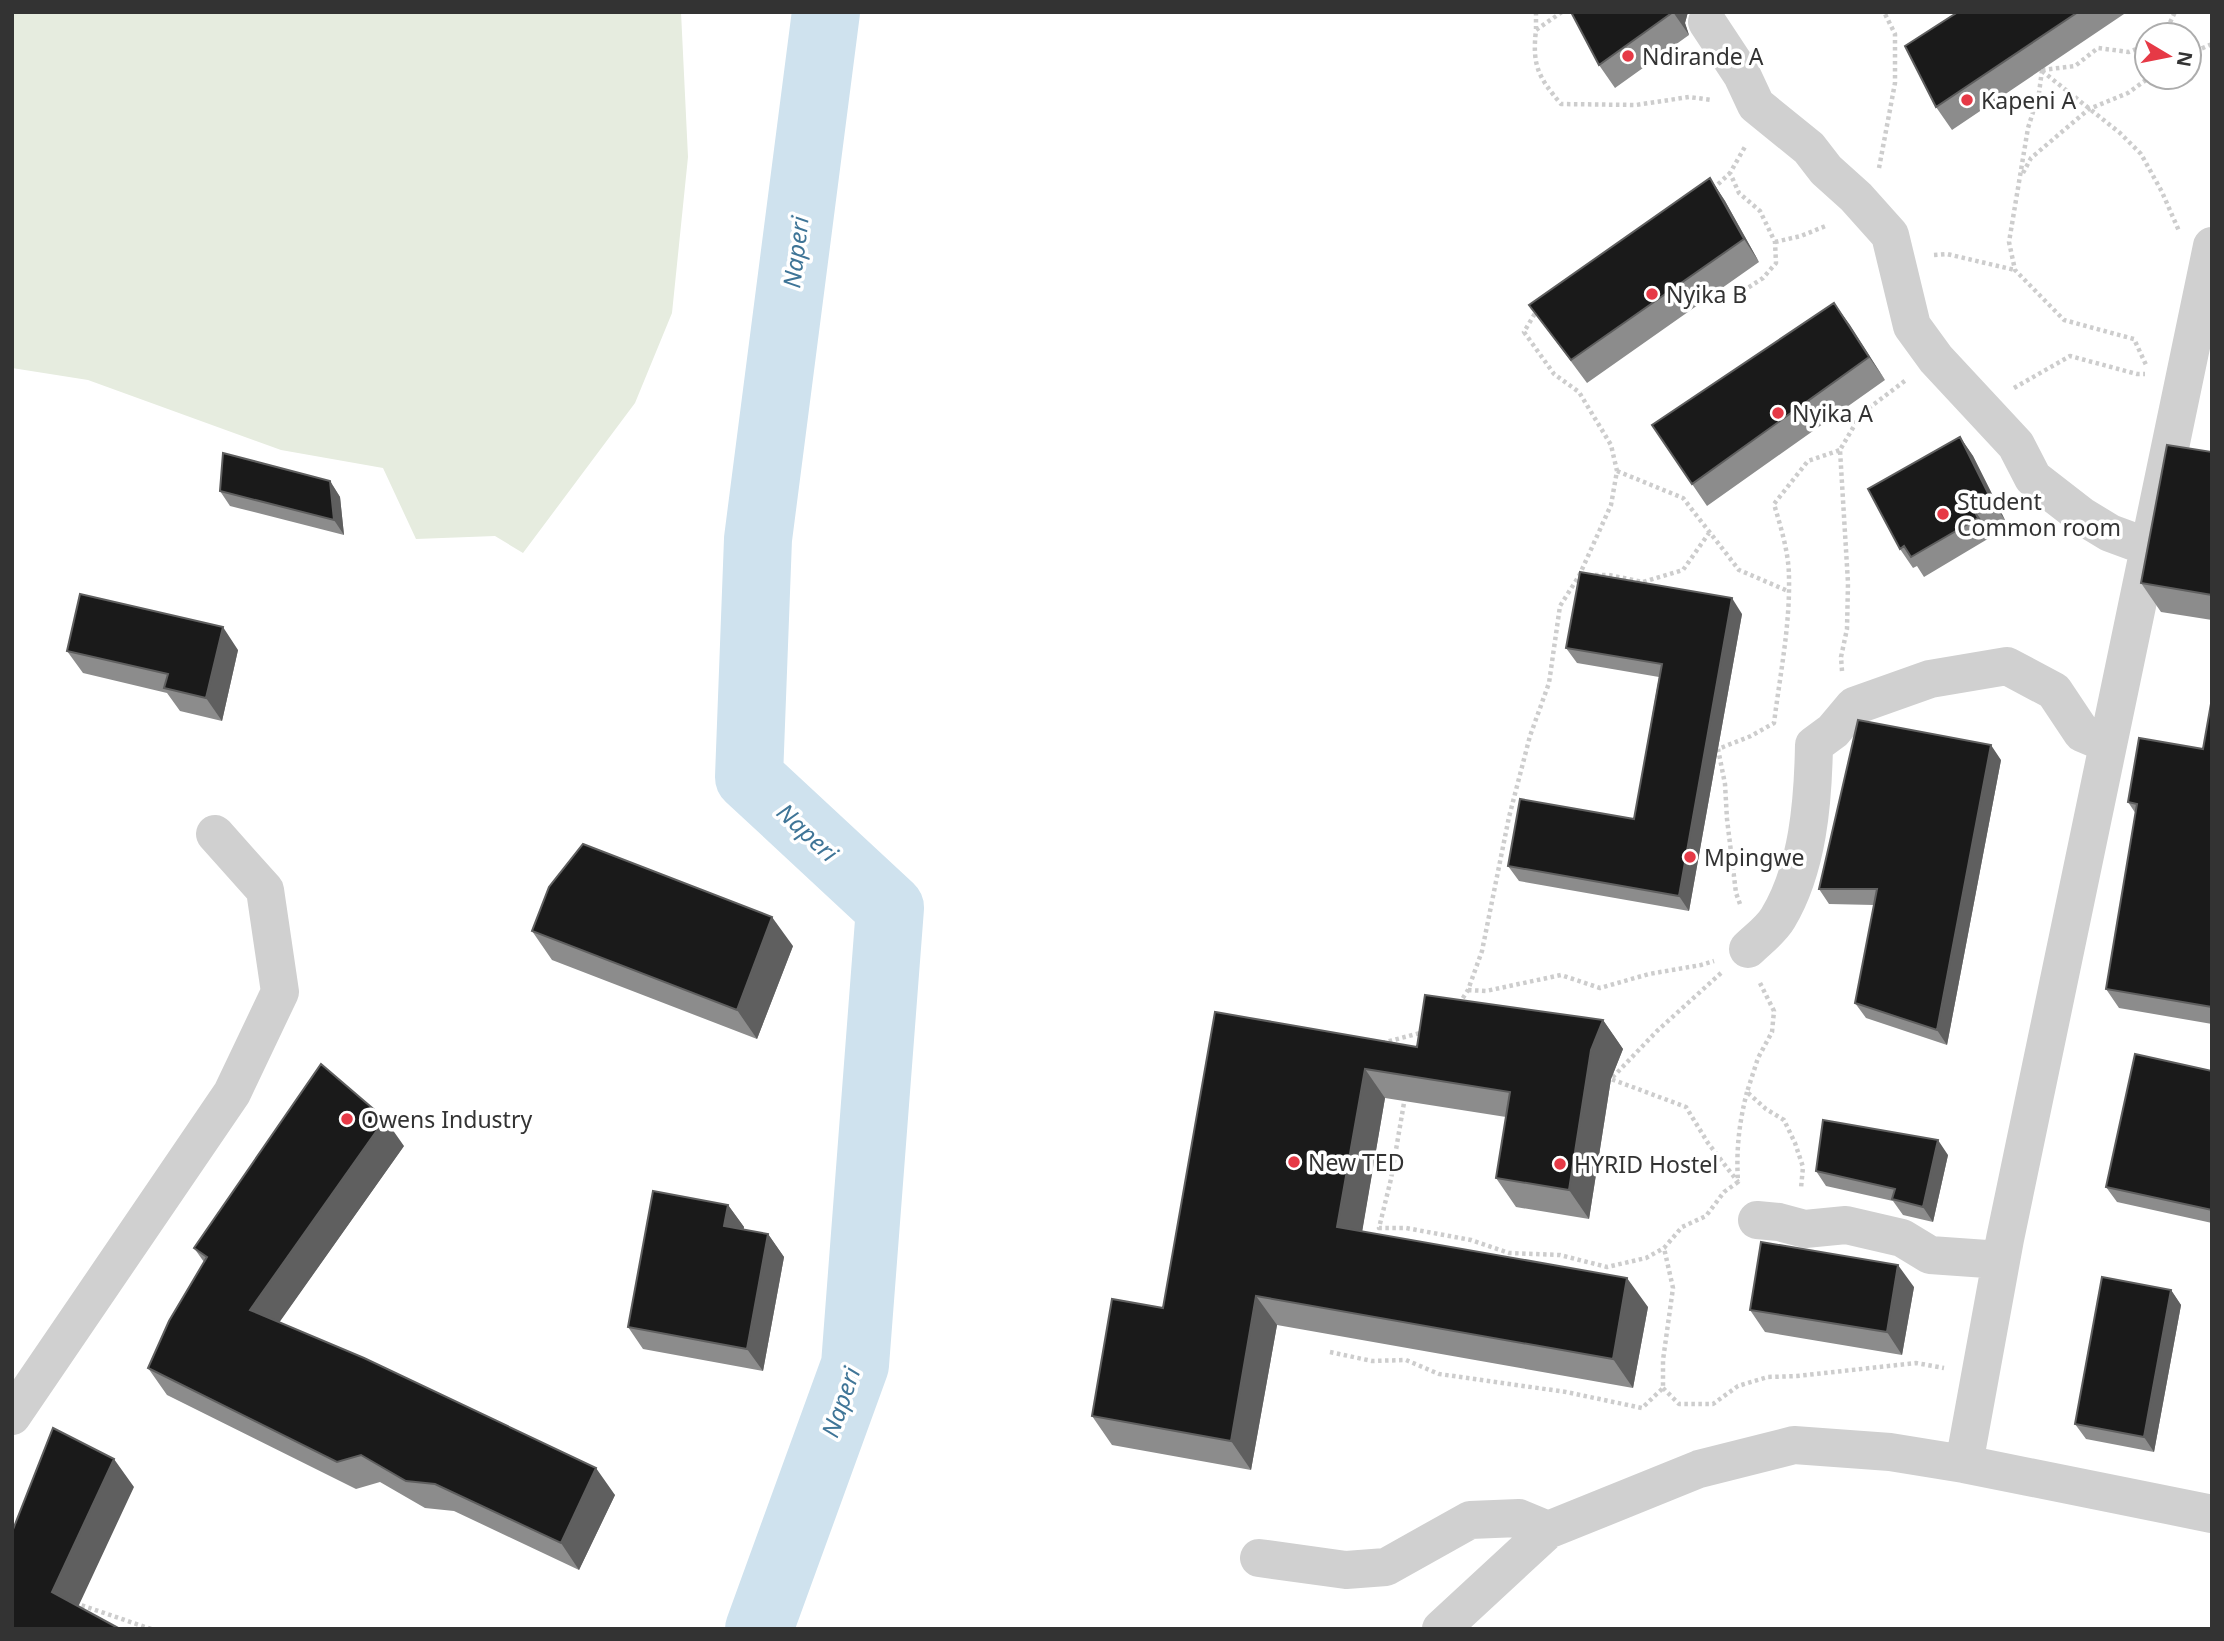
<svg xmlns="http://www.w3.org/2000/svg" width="2224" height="1641" viewBox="0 0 2224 1641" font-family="'Noto Sans',sans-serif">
<rect width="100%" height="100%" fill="#fff"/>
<path fill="#e6ecdf" d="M 12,12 L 681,12 L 688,157 L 672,313 L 635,403 L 523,553 L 495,536 L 416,539 L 383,468 L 281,450 L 88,380 L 12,368 Z"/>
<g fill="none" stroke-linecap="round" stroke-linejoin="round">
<path stroke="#cfe2ee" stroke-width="68" d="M 759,1629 L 855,1365 L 890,908 L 749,777 L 758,539 L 826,12"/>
<path stroke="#cdcdcd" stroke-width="4.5" stroke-dasharray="3.5 3.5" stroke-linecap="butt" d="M 1536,12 L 1536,29
M 1562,12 L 1536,30 C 1532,65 1538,77 1561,104 L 1636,105 L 1689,97 L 1712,100
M 2164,35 L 2175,12
M 2189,54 L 2212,44
M 2042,70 L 2039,93 L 2028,128 L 2009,242 L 2015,270 L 2064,320 L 2134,339 L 2147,367
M 2042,70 L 2075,66 L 2098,48 L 2129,52 L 2147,45
M 2042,71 L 2120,133 L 2141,154 L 2162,192 L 2179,231
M 1879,168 L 1895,83 L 1895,34 L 1884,12
M 2023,173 L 2031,158 L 2089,109 L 2128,93 L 2150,77
M 1713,189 L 1730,173
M 1775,242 L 1801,236 L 1828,225
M 1934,255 L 1947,254 L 2015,270
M 1737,295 L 1763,278 L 1776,263 L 1775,242 L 1760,211 L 1739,193 L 1730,173 L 1746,145
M 2014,388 L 2070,356 L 2137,374 L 2145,374
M 1617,471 L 1683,498 L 1739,570 L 1788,591
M 1595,575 L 1609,575 L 1643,582 L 1683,570 L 1709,533
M 1842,671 L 1841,657 L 1847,629 L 1848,583 L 1840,450 L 1861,414 L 1906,380
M 1740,904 L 1736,893 L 1727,819 L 1725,784 L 1718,749 L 1751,736 L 1774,723 C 1780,675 1790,626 1789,578 C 1789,553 1781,528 1774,504 L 1808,461 L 1840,450
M 1721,973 L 1657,1031 L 1611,1079 L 1686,1107 L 1708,1143 L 1738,1182
M 1760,983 L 1774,1011 L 1772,1032 L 1758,1058 L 1747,1092 L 1766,1109 L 1784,1120 L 1795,1143 L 1803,1167 L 1801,1188
M 1468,990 L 1486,991 L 1561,975 L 1600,988 L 1649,974 L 1701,965 L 1714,961
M 1459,1004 L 1468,990 L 1482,951 L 1509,817 L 1530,736 L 1549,683 L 1560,606 L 1579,576 L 1611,505 L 1617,471 L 1611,445 L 1579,392 L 1554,374 L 1524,332 L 1537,310
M 1382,1043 L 1424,1032
M 1405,1097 L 1391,1179 L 1379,1228 L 1406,1228 L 1471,1240 L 1509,1253 L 1560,1255 L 1607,1267 L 1646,1258 L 1664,1248 L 1682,1227 L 1706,1216 L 1724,1192 L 1738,1182 C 1736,1150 1739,1123 1747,1092
M 1330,1352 L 1372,1361 L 1406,1360 L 1439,1374 L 1566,1392 L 1642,1408 L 1663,1388 L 1663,1360 L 1673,1288 L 1664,1248
M 1663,1388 L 1679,1404 L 1713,1404 L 1738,1386 L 1768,1377 L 1797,1376 L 1916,1363 L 1944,1368
M 75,1603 L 151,1629"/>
<path stroke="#d0d0d0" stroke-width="38" d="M 1707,22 L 1742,75 L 1756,105 L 1809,148 L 1826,170 L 1856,197 L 1890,235 L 1912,326 L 1936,359 L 2016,445 L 2033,478 L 2082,516 L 2110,533 L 2148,547
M 1748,949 C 1757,940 1771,930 1778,918 C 1808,868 1813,802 1814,745 L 1833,731 L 1854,706 L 1930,679 L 2007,666 L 2054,691 L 2082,733 L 2108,744
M 1757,1220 L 1779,1222 L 1805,1229 L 1846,1225 L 1902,1238 L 1930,1255 L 2001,1260
M 12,1416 L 232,1093 L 280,992 L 265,890 L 215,834
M 1964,1464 L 2005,1239 L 2212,246
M 1259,1558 L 1346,1570 L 1386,1567 L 1470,1520 L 1519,1518 L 1548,1530
M 1441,1629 L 1548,1530 L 1699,1469 L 1794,1445 L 1890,1452 L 1964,1464 L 2212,1514"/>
</g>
<path fill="#8c8c8c" d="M 1571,12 L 1688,12 L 1685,23 L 1689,35 L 1615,88 L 1599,65 Z
M 1958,12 L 2127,12 L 1952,130 L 1936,107 Z
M 1710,178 L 1725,201 L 1759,262 L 1587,383 L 1529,305 Z
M 1834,303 L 1885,380 L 1707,506 L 1652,425 Z
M 1960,437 L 1973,456 L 2005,520 L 1988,529 L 1991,537 L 1924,577 L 1917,566 L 1913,568 L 1900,549 Z
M 2212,452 L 2212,620 L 2161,612 L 2141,583 Z
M 330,481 L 340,497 L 344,535 L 230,506 L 220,491 Z
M 1742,614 L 1689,911 L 1519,881 L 1508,866 L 1634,819 L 1659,677 L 1577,663 L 1566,648 Z
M 238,650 L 222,721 L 180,711 L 167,693 L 83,673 L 67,651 Z
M 2212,698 L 2212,1024 L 2119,1008 L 2106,989 L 2136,814 L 2128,802 L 2203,749 Z
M 2001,760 L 1947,1045 L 1866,1018 L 1855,1003 L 1874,905 L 1829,904 L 1819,889 Z
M 532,931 L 793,946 L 757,1039 L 552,960 Z
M 1215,1012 L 1417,1047 L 1603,1020 L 1623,1049 L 1611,1079 L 1589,1219 L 1516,1207 L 1496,1178 L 1506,1117 L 1385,1098 L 1362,1231 L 1648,1307 L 1633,1388 L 1277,1325 L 1251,1470 L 1112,1445 L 1092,1416 L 1163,1308 Z
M 2212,1071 L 2212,1223 L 2117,1202 L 2106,1187 Z
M 404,1146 L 279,1322 L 615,1495 L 579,1570 L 454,1511 L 425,1508 L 380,1482 L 356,1489 L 167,1395 L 148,1368 L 204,1262 L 194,1248 Z
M 1948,1155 L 1933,1222 L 1903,1215 L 1893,1201 L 1826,1186 L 1816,1171 Z
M 728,1205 L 744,1227 L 743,1230 L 768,1234 L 784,1257 L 763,1371 L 643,1349 L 628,1327 Z
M 1914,1287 L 1902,1355 L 1765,1332 L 1750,1310 Z
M 2171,1290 L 2181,1305 L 2154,1452 L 2086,1439 L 2075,1424 Z"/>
<path fill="#5f5f5f" d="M 1673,12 L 1688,12 L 1685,23 L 1689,35 Z
M 1710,178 L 1725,201 L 1759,262 L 1744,239 Z
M 1834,303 L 1850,325 L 1885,380 L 1869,357 Z
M 1960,437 L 1973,456 L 2005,520 L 1992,501 Z
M 330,481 L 340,497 L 344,535 L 334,520 Z
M 1974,510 L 1988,529 L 1991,537 L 1978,518 Z
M 1732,598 L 1742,614 L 1689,911 L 1679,896 Z
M 223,627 L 238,650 L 222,721 L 206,698 Z
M 1991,745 L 2001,760 L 1947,1045 L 1937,1030 Z
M 772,917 L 793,946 L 757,1039 L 737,1010 Z
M 1603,1020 L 1623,1049 L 1611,1079 L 1589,1219 L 1569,1190 L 1591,1050 Z
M 1365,1069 L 1385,1098 L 1358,1256 L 1337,1227 Z
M 385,1119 L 404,1146 L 269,1337 L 250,1310 Z
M 1938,1140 L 1948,1155 L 1933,1222 L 1923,1207 Z
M 728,1205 L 744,1227 L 740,1248 L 724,1226 Z
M 768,1234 L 784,1257 L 763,1371 L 747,1349 Z
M 1898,1265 L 1914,1287 L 1902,1355 L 1887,1332 Z
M 1627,1278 L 1648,1307 L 1633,1388 L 1613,1359 Z
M 2171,1290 L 2181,1305 L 2154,1452 L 2144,1437 Z
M 1256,1296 L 1277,1325 L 1251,1470 L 1231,1441 Z
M 114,1459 L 134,1487 L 72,1620 L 52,1592 Z
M 596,1468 L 615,1495 L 579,1570 L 561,1543 Z"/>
<path fill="#1a1a1a" stroke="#5f5f5f" stroke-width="2" d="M 1571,12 L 1673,12 L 1599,65 Z
M 1958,12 L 2078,12 L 1936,107 L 1905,46 Z
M 1710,178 L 1744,239 L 1571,360 L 1529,305 Z
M 1834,303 L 1869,357 L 1692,484 L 1652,425 Z
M 1960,437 L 1992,501 L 1974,510 L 1978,518 L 1911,557 L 1904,546 L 1900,549 L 1868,489 Z
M 2167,445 L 2212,452 L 2212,595 L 2141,583 Z
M 223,453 L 330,481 L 334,520 L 220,491 Z
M 1580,572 L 1732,598 L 1679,896 L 1508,866 L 1520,799 L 1634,819 L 1662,664 L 1566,648 Z
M 80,594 L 223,627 L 206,698 L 164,688 L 168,674 L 67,651 Z
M 2212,698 L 2212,1007 L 2106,989 L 2137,804 L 2128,802 L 2139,738 L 2203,749 Z
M 1858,720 L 1991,745 L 1937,1030 L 1855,1003 L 1877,889 L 1819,889 Z
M 583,844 L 772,917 L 737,1010 L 532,931 L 549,887 Z
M 1425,995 L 1603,1020 L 1591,1050 L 1569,1190 L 1496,1178 L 1510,1092 L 1365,1069 L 1337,1227 L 1627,1278 L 1613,1359 L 1256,1296 L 1231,1441 L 1092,1416 L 1112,1299 L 1163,1308 L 1215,1012 L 1417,1047 Z
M 2135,1054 L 2212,1071 L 2212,1210 L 2106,1187 Z
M 321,1064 L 385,1119 L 250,1310 L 364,1358 L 596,1468 L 561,1543 L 435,1484 L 406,1481 L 361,1455 L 337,1462 L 148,1368 L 169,1321 L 207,1257 L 194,1248 Z
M 1823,1120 L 1938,1140 L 1923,1207 L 1892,1199 L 1895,1189 L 1816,1171 Z
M 653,1191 L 728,1205 L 724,1226 L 768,1234 L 747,1349 L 628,1327 Z
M 1761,1242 L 1898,1265 L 1887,1332 L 1750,1310 Z
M 2102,1277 L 2171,1290 L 2144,1437 L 2075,1424 Z
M 53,1428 L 114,1459 L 52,1592 L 120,1629 L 12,1629 L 12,1532 Z"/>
<g fill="#e63946" stroke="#fff" stroke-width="2.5">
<circle cx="1628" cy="56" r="7"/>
<circle cx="1967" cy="100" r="7"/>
<circle cx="1652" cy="294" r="7"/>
<circle cx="1778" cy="413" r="7"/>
<circle cx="1943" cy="514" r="7"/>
<circle cx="1690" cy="857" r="7"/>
<circle cx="347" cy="1119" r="7"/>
<circle cx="1294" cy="1162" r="7"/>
<circle cx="1560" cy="1164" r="7"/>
</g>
<g text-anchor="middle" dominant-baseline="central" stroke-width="7" stroke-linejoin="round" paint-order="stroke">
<g font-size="23" fill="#333" stroke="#fff" text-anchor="start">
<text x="1642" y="56">Ndirande A</text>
<text x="1981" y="100">Kapeni A</text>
<text x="1666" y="294">Nyika B</text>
<text x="1792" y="413">Nyika A</text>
<text x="1957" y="501">Student<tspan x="1957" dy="26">Common room</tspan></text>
<text x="1704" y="857">Mpingwe</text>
<text x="361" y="1119">Owens Industry</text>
<text x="1308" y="1162">New TED</text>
<text x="1574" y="1164">HYRID Hostel</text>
</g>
<g font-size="24" font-style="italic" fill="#3f7597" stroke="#fff">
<text transform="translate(795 252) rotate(-83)">Naperi</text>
<text transform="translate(808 832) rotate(43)">Naperi</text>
<text transform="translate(840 1402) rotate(-71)">Naperi</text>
</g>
</g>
<rect width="2224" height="1641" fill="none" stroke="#333333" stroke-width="28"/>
<g transform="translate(2168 56) rotate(100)"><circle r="33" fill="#ffffff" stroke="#adadad" stroke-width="2"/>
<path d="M0-5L12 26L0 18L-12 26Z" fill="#e63946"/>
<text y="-10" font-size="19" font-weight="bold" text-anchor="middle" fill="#333333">N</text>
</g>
</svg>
